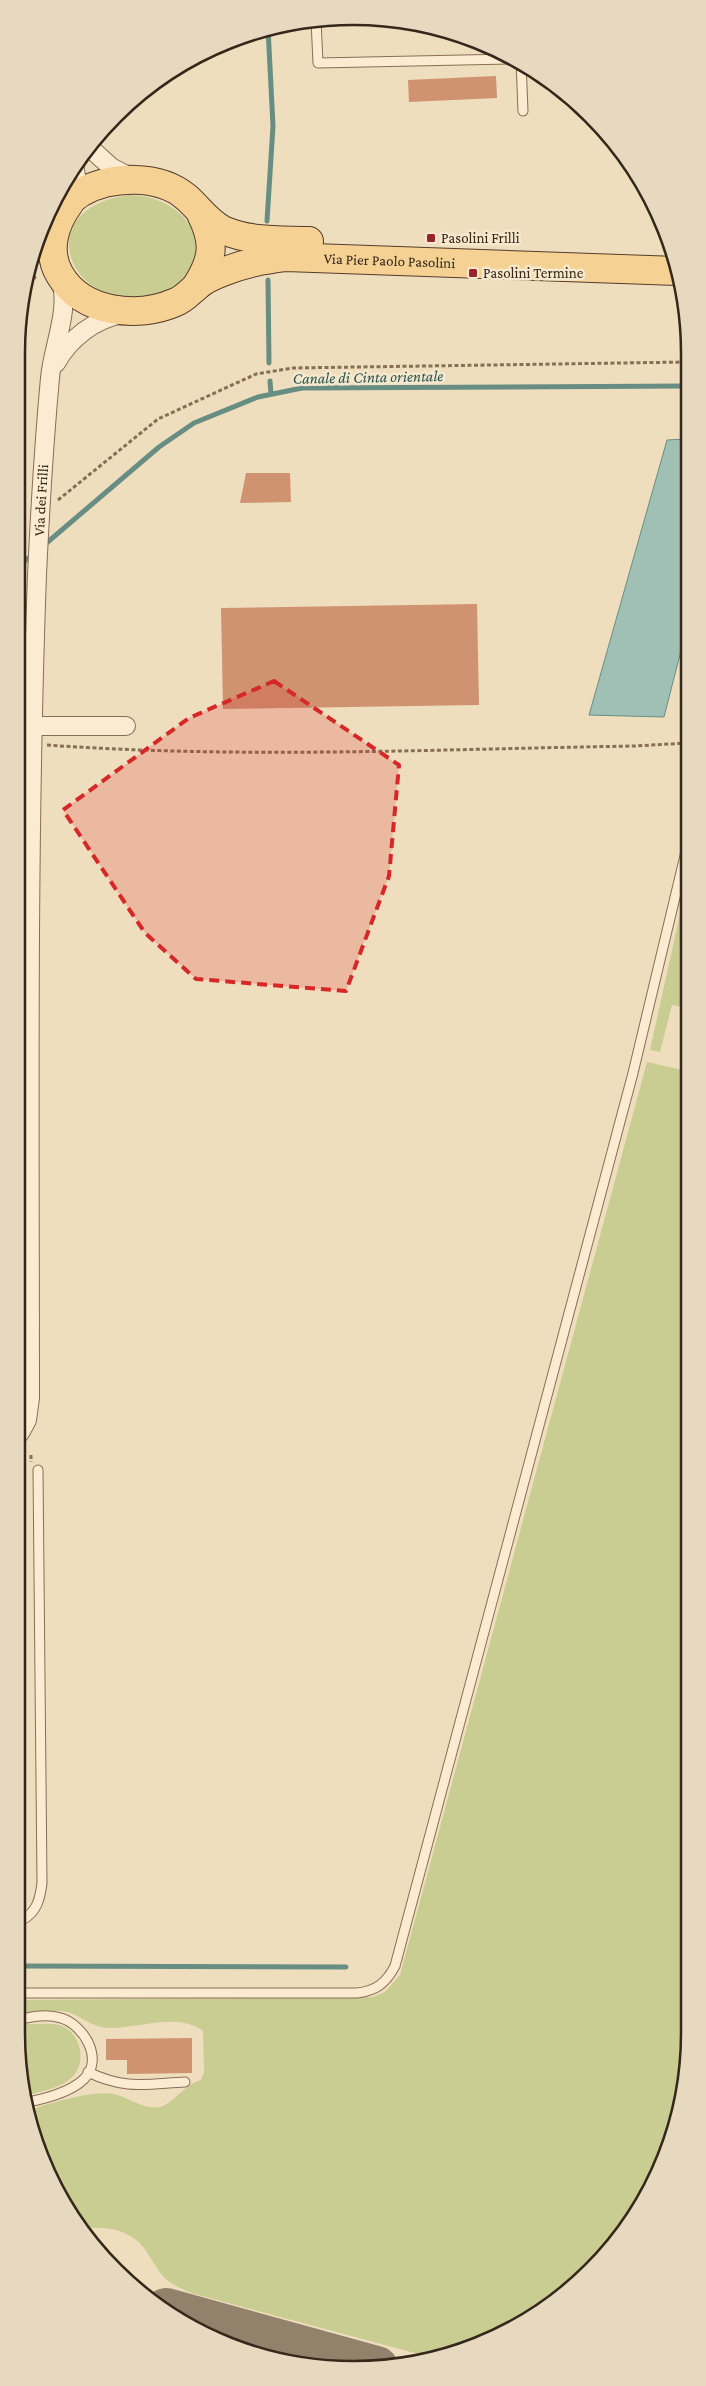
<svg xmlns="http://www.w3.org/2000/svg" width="706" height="2386" viewBox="0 0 706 2386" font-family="'Crimson Pro',serif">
<rect width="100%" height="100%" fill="#efdebd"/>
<path fill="#c9cd91" d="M 131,195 C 208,199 220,281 149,296 C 67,313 28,206 131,195 Z
M 688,878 L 688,1008 L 672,1005 L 660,1052 L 650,1050 Z
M 647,1062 L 687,1071 L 688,1066 L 690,2033 L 683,2099 L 664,2162 L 633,2220 L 591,2271 L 540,2313 L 437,2359 L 191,2293 C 183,2289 174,2286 167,2280 C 157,2271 152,2259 144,2248 C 131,2230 105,2225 84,2229 L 42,2162 L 27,2111 C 47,2104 92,2090 113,2094 C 129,2097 143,2110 160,2107 C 171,2105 185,2084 201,2080 L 204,2072 L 203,2031 C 178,2012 140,2028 110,2028 C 94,2028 85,2019 71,2013 C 56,2008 38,2012 22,2015 L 22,2000 L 373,1997 L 385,1992 L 400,1975 Z
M 28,2024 C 38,2024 50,2023 59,2025 C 82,2032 88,2064 70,2079 C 59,2089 37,2092 23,2097 L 22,2025 Z"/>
<path fill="#a1c0b5" stroke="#688e83" d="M 687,439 L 687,627 L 664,717 L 589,715 L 667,440 Z"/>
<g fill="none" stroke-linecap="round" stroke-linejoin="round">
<path stroke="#688e83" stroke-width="5" d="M 267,221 L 273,126 L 268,28
M 268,280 L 269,363
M 270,381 L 271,394
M 43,546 L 159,447 L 194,423 L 258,397 L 302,388 L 687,386
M 17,568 L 34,553
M 22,1966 L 346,1967"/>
<path stroke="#92826c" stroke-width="46" d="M 166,2311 L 376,2369"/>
</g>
<path fill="#cf9372" d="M 496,76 L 497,98 L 409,102 L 408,80 Z
M 246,473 L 290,473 L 291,502 L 240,503 Z
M 477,604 L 479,705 L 223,709 L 221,608 Z
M 192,2038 L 192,2073 L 127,2074 L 127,2060 L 106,2060 L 106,2039 Z"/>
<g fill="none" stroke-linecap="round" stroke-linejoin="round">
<g stroke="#886e56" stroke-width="11">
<path id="service" d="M 316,20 L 318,63 L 514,59
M 521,61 L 523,111
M 22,1920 C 37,1912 40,1899 42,1883 L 38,1470
M 22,1993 L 357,1993 C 376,1991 386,1983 395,1966 L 633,1073 L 688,843
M 22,2019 C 34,2016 49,2014 61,2018 C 84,2025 104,2059 84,2079 C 70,2093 43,2099 24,2103
M 88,2072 C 125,2090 146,2084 185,2082"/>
</g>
<g stroke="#886e56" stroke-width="20">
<g id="minor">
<path d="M 89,147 L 111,167 L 134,179"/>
<path d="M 74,164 L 79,194"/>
<path d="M 56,363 C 70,338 95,319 123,314"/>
<path d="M 32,726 L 126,726"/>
<path id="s1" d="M 20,1433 L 27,1420 L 30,1398 C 30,1124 27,849 37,575 C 40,510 44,443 50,378 C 53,345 70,312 61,278"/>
</g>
</g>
<g stroke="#553c2b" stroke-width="30">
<g id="primary">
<path id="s2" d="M 69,204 C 54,224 46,252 60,275 C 82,313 138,319 176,302 C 184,299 190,292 197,286 C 204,280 215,275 223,272 C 244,263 264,260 286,257 L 677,271"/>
<path d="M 55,214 C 64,207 72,198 82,192 C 111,176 159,174 186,197 C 199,208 207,222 223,230 C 251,242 278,240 309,241"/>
<path d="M 197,285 C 214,258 215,242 201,214"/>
</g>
</g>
<path stroke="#886e56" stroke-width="3" stroke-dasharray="4 2.5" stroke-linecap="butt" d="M 27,273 L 37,279
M 58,500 L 158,419 L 256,374 L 293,368 L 687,362
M 17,527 L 23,520
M 47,745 C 243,759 440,749 635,746 L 688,743
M 31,1455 L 31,1462"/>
<use href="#service" stroke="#faebd1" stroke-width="9"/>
<use href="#minor" stroke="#faebd1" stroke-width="18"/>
<use href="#primary" stroke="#f5d193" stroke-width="28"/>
</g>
<path fill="#d62828" fill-opacity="0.2" stroke="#d62828" stroke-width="4" stroke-dasharray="10 6" stroke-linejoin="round" d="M 274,681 L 399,765 L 389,876 L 346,991 L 196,979 L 145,933 L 63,810 L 189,718 Z"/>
<g fill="#99242b" stroke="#f6e8cd" stroke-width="2">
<rect x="426" y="233" width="10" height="10" rx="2.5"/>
<rect x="468" y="268" width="10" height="10" rx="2.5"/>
</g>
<g text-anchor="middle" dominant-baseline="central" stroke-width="5" stroke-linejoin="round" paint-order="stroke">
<g font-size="15" fill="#36271b" stroke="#f6e8cd" text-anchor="start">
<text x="441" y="238">Pasolini Frilli</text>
<text x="483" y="273">Pasolini Termine</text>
</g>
<g font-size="15" fill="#36271b" stroke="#f6e8cd">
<text stroke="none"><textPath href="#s2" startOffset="430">Via Pier Paolo Pasolini</textPath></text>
<text stroke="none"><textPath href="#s1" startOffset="935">Via dei Frilli</textPath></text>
</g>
<g font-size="16" font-style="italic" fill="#2a5751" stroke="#f6e8cd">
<text transform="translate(368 377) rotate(-1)">Canale di Cinta orientale</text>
</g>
</g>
<path d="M0 0H706V2386H0ZM353 25H353A328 328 0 0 1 681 353V2033A328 328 0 0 1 353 2361H353A328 328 0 0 1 25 2033V353A328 328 0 0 1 353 25Z" fill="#e7d9bf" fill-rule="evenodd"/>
<path fill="none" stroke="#36271b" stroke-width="2.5" d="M353 25H353A328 328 0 0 1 681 353V2033A328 328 0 0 1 353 2361H353A328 328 0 0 1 25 2033V353A328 328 0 0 1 353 25Z"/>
</svg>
